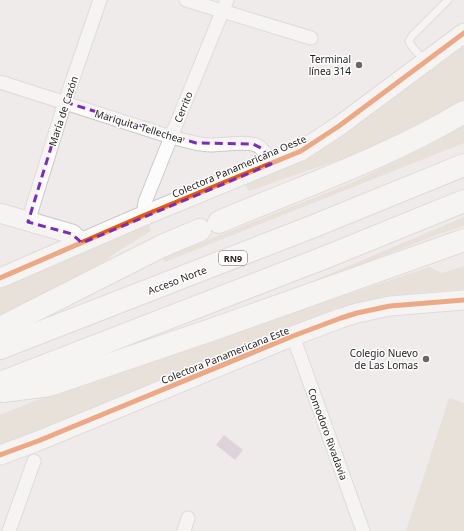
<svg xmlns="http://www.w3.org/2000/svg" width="464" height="531" viewBox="0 0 464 531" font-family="'Noto Sans',sans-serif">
<rect width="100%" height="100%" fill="#f0ebeb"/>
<path fill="#dcd6c4" d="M 464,44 L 464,102 L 412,129 L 364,151 L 249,191 L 244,182 L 307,155 L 349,131 Z
M 464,124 L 464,143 L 165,262 L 162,258 L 351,183 L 436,142 Z
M 464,217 L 464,226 L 439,234 L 214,323 Z
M 148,220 L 151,231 L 117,252 L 89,273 L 0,324 L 0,282 Z
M 464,266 L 464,289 L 384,296 L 360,303 L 0,447 L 0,415 L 60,391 L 429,267 L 442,273 Z
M 449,398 L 464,403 L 464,531 L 406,531 Z"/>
<path fill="#cbb6c8" d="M 224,435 L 243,450 L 235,460 L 216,445 Z"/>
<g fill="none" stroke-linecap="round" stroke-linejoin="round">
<g stroke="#ccc8c8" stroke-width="9">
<path id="lane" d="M 426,61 C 420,55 412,49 409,41 L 412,36 L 448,0"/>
</g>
<g stroke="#ccc8c8" stroke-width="15">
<path id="street" d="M 186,0 L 311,38
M 0,82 L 171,137 C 183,140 197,145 210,145 C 222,145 246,141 256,145 C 264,148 267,157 271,164
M 143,216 L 145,202 L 171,137 L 227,0
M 28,222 L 65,102 L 100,0
M 293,336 L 363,531
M 9,531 L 34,461
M 184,531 L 188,518"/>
</g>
<g stroke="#ccc8c8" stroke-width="21">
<path id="secondary" d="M 0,213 L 72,234 L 82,243
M 0,278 L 143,216 L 301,151 L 339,126 L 464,33
M 0,455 L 38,441 L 293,336 L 341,318 L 357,313 L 390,306 L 464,300"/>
</g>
<g stroke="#ccc8c8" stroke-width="24">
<path id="highway" d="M 219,222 C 301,187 387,158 464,112
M 0,328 L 162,246 L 200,230
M 0,348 L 314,226 L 464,165
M 0,383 L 326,257 L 464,201
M 3,391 L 49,385 L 214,329 L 464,240"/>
</g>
<use href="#lane" stroke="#fdfcfc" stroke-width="7"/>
<use href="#street" stroke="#fdfcfc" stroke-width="13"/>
<use href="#secondary" stroke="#fdfcfc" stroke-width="19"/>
<use href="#highway" stroke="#fdfcfc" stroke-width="22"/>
<g stroke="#fff" stroke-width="8">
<path id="cycleway" d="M 0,278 L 143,216 L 301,151 L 339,126 L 464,33
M 0,455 L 38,441 L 293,336 L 341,318 L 357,313 L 390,306 L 464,300"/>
</g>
<use href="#cycleway" stroke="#e8590c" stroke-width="5"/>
</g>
<path d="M0 0H464V531H0ZM 65,102 L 196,143 L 253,144 L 263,149 L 271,164 L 82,243 L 72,234 L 28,222 Z" fill="#f0ebeb" fill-opacity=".55" fill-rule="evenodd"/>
<path fill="none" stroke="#7b2cbf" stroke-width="3" stroke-dasharray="8 5" stroke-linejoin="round" d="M 65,102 L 196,143 L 253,144 L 263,149 L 271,164 L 82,243 L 72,234 L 28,222 Z"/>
<g fill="#696665" stroke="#fff" stroke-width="1.5">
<circle cx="359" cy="65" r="4"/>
<circle cx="426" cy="359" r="4"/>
</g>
<g text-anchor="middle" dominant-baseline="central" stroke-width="3" stroke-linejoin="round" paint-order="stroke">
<rect fill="#fff" stroke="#646261" stroke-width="1" x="219" y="251" width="28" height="14" rx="3"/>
<g font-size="9" font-weight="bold" fill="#211e1d">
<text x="233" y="258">RN9</text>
</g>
<g font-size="10" fill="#211e1d" stroke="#fff" text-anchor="end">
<text x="351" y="59">Terminal<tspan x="351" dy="12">línea 314</tspan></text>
<text x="418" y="353">Colegio Nuevo<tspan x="418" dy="12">de Las Lomas</tspan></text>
</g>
<g font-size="10" fill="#211e1d" stroke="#fff">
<text transform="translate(183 107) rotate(-68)">Cerrito</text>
<text transform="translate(63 111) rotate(-72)">María de Cazón</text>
<text transform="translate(139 126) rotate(17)">Mariquita Tellechea</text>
<text transform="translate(239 166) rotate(-23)">Colectora Panamericana Oeste</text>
<text transform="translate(177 280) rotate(-21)">Acceso Norte</text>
<text transform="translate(225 355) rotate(-22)">Colectora Panamericana Este</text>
<text transform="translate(328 434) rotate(70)">Comodoro Rivadavia</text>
</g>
</g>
</svg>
